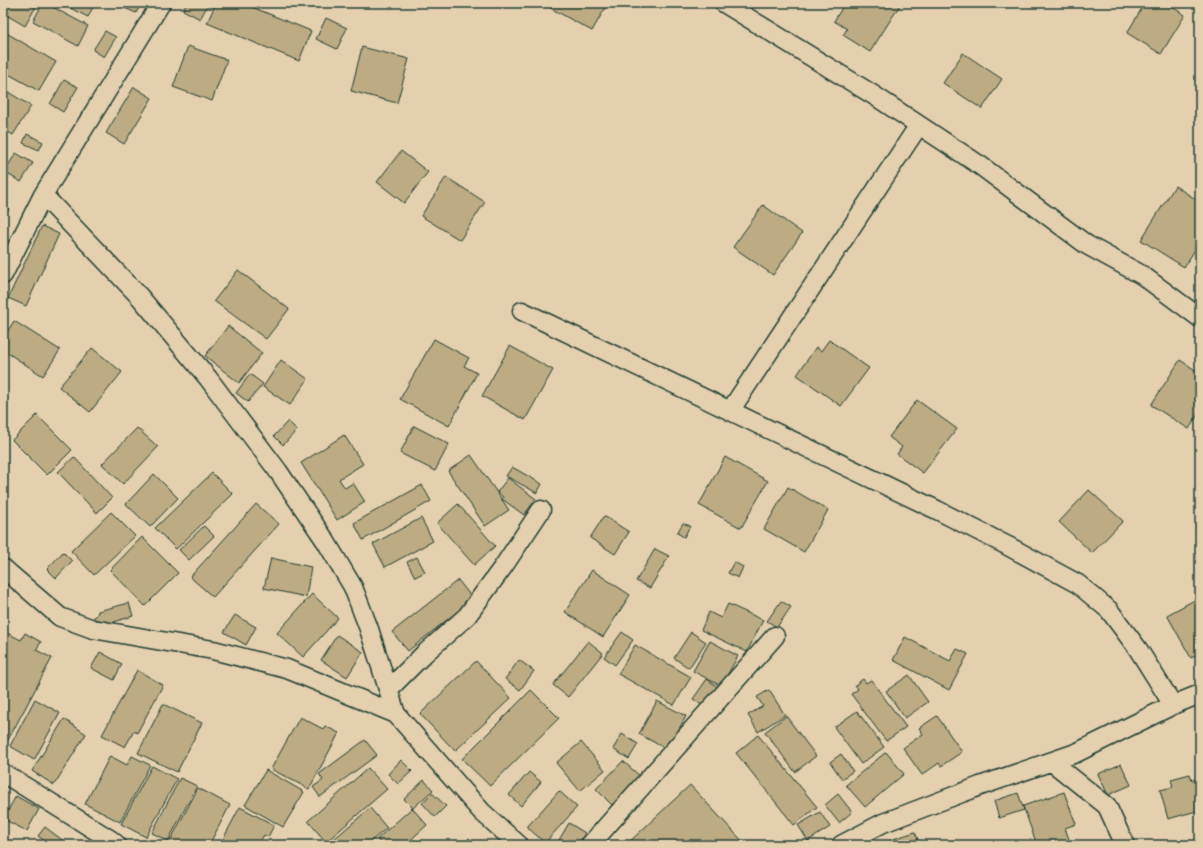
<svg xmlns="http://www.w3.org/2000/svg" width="1203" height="848" viewBox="0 0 1203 848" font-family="Pangolin,sans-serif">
<rect width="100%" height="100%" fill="#e4d0ae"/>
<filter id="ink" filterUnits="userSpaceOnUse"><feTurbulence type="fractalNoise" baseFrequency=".025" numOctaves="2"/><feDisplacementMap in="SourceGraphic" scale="8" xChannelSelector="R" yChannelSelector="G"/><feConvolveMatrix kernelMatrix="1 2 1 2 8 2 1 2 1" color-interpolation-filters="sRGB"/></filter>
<g filter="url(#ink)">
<path fill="#bcab83" stroke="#1f3d34" d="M 3,3 L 38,3 L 25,26 L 3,13 Z
M 43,3 L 45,3 L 88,26 L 78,46 L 33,21 Z
M 60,3 L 95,3 L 88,17 Z
M 121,3 L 140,3 L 141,4 L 136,13 L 120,6 Z
M 187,3 L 209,3 L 200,19 L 183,10 Z
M 216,3 L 242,3 L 311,31 L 299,61 L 207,23 Z
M 546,3 L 608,3 L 592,31 L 545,5 Z
M 845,3 L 897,3 L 900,5 L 870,52 L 843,35 L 847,29 L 834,21 Z
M 1145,3 L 1166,3 L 1185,15 L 1161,54 L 1127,33 Z
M 326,18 L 347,28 L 337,49 L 316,39 Z
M 3,31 L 56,62 L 39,91 L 3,71 Z
M 105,31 L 116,37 L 104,57 L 93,50 Z
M 188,46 L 227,60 L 212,101 L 173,87 Z
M 362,47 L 409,59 L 397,103 L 351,91 Z
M 963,53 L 1002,79 L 982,109 L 943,83 Z
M 64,80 L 78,87 L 63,112 L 50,104 Z
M 134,87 L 152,98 L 124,144 L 106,133 Z
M 3,89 L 31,106 L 13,135 L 3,129 Z
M 27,134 L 43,142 L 39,150 L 23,143 Z
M 401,151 L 428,172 L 404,203 L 377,182 Z
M 16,153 L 33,163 L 21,182 L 4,172 Z
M 446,177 L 485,202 L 460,240 L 421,216 Z
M 1175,186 L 1200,202 L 1200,242 L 1184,267 L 1141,240 Z
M 3,205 L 9,209 L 3,217 Z
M 763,205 L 802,233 L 773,275 L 733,247 Z
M 42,226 L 59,234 L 26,306 L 8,298 Z
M 238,270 L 289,309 L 266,339 L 214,301 Z
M 14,321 L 60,350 L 43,376 L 3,350 L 3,338 Z
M 228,326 L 262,353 L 239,383 L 205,356 Z
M 434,339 L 469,358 L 464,366 L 477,373 L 449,426 L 400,399 Z
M 829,340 L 869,368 L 841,406 L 797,375 L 816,347 L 821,351 Z
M 510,346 L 553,370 L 525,420 L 482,396 Z
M 92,348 L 122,372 L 90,412 L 59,387 Z
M 281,360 L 308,379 L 290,405 L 263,387 Z
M 1180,360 L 1200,373 L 1200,411 L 1189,429 L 1151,405 Z
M 250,374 L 263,384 L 248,402 L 236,393 Z
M 917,400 L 957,429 L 923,473 L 897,454 L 902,447 L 889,437 Z
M 37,415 L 72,450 L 47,475 L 12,440 Z
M 288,421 L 297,430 L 283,445 L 274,436 Z
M 414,426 L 449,444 L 435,471 L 400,453 Z
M 137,428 L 158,447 L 123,484 L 102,464 Z
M 344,435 L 363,464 L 339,479 L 345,488 L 353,483 L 365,502 L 337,520 L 301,463 Z
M 471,455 L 509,510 L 485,526 L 448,471 Z
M 74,457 L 112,498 L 97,513 L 58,472 Z
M 725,457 L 768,481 L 741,528 L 699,505 Z
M 512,467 L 542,484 L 537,493 L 506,476 Z
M 212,473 L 233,494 L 176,549 L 155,528 Z
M 154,474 L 178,498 L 150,527 L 126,504 Z
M 508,478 L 536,499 L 524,515 L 502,499 L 503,497 L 497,492 Z
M 422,485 L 431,501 L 363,540 L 354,523 Z
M 788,487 L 828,510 L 804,552 L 764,529 Z
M 1089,490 L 1123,521 L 1092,553 L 1059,522 Z
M 256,504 L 279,524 L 213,597 L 190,577 Z
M 458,504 L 495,546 L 474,565 L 437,523 Z
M 111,512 L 135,536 L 94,575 L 71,551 Z
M 604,516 L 629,532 L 615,554 L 590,538 Z
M 421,518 L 433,541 L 385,567 L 373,544 Z
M 683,523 L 690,526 L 684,537 L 677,533 Z
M 204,526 L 214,536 L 189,560 L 179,550 Z
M 142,537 L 178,573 L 145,606 L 110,570 Z
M 655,549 L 669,556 L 650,588 L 636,581 Z
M 63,552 L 72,561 L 56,578 L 47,569 Z
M 417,557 L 425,572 L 415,577 L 407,562 Z
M 271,558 L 311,567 L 306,597 L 264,588 Z
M 734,562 L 743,567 L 738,578 L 728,573 Z
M 592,570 L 630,595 L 603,637 L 565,612 Z
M 458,580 L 473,599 L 408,651 L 392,632 Z
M 312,594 L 338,618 L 303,657 L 277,633 Z
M 1200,597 L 1200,654 L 1191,658 L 1167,615 Z
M 781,601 L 791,607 L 777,627 L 767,621 Z
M 129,603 L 133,616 L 98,627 L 89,621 L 97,615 L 98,611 Z
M 728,604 L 763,620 L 747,652 L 701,630 L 709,612 L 721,618 Z
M 235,615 L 256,627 L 246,645 L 224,632 Z
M 622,632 L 633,640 L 615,665 L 604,657 Z
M 691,632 L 706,642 L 689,668 L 674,658 Z
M 7,633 L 21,640 L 25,633 L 41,642 L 36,650 L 52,658 L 8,740 L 3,738 L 3,641 Z
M 337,635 L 363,652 L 347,677 L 321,660 Z
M 905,637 L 950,661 L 957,649 L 968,654 L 949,690 L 893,660 Z
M 588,641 L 603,653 L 568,697 L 553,685 Z
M 710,641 L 738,656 L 721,686 L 693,671 Z
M 635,645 L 691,677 L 674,705 L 618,674 Z
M 100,652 L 122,664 L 114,680 L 91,668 Z
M 519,660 L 534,671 L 520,690 L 505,679 Z
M 476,661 L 511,698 L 455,751 L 420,714 Z
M 137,670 L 163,685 L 137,733 L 134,731 L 125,747 L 102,735 Z
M 909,675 L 928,702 L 905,718 L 886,691 Z
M 707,679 L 720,689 L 707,709 L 693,699 Z
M 863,679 L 866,683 L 871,680 L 906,727 L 886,741 L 851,694 L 858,689 L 855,685 Z
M 531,690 L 559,718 L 490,786 L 462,759 Z
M 769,690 L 785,715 L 758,732 L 748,715 L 763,706 L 757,697 Z
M 35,699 L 60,713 L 34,760 L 10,746 Z
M 657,701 L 686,716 L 668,750 L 639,734 Z
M 163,704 L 202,723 L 177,772 L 138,753 Z
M 857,711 L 884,747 L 861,764 L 834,727 Z
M 786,716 L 816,756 L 795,772 L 765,732 Z
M 937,716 L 962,752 L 941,766 L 939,763 L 922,775 L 903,748 L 923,734 L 919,728 Z
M 300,717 L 323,729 L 325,726 L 339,733 L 309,789 L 271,769 Z
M 64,719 L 86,734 L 54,785 L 32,771 Z
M 622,734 L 638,744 L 629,759 L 613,749 Z
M 758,735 L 817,807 L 794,825 L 736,753 Z
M 365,740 L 377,755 L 320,797 L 313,787 L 323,780 L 319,774 Z
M 581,742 L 605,770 L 580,791 L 556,763 Z
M 886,752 L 904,774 L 865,807 L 846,785 Z
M 841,754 L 853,771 L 842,779 L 830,762 Z
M 110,756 L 127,765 L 132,756 L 150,765 L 120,822 L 85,804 Z
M 401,760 L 412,771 L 398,784 L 388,774 Z
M 623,761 L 642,778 L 614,807 L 596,789 Z
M 1121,764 L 1131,785 L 1108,795 L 1098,774 Z
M 152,766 L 177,779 L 146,837 L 121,824 Z
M 368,768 L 387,789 L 326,842 L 308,821 Z
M 266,770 L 304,792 L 283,827 L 245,805 Z
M 529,772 L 541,782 L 521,806 L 509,795 Z
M 1190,774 L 1192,780 L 1200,778 L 1200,810 L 1168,819 L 1160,790 L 1173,787 L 1171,779 Z
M 180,778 L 197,786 L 168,841 L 152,833 Z
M 424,780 L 433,790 L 413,808 L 404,799 Z
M 690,785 L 746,845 L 626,845 Z
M 198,788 L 230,805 L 209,845 L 168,845 Z
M 559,791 L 577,807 L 545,843 L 527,827 Z
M 1064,792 L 1076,824 L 1065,828 L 1071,845 L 1037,845 L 1023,806 Z
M 432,793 L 446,806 L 435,817 L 422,803 Z
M 1018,793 L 1024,810 L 999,818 L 994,801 Z
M 838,794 L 852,812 L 839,823 L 825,805 Z
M 16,796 L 39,809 L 27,831 L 3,819 Z
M 240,807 L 274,825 L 268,837 L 264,835 L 258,845 L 252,844 L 251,845 L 220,845 Z
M 370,808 L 387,828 L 366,845 L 327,845 Z
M 412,808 L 427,825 L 405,845 L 382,845 L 377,839 Z
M 820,812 L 830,827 L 808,841 L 798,825 Z
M 569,823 L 585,833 L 577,845 L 567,845 L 559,840 Z
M 45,827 L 69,845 L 50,845 L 38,836 Z
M 915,832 L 920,845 L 895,845 L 893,839 Z
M 469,838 L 477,845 L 463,845 Z"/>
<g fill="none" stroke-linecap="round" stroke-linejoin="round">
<g stroke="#1f3d34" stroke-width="21">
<path id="street" d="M 724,3 L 875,96 L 981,166 L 1087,245 L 1142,275 L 1200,318
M 43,195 L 140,297 L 208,378 L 278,471 L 325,540 L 353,587 L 369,629 L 396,714
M 3,275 L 43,195 L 161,3
M 522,311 L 937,510 L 1008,546 L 1078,584 L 1109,610 L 1138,649 L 1173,705
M 730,411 L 919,125
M 3,568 L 60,617 L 93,629 L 213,650 L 287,669 L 396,714 L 482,812 L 519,845
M 388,690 L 424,654 L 467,616 L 503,567 L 541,510
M 1052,762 L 1107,806 L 1125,845
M 3,773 L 111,840 L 117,845
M 590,845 L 775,636
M 841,845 L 883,823 L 980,786 L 1076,753 L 1173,705 L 1200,694"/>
</g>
<use href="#street" stroke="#e4d0ae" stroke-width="18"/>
</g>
</g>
<rect width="1203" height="848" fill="none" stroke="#e4d0ae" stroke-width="16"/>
<rect x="8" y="8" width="1187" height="832" fill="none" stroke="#1f3d34" stroke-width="1.5" filter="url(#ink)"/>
</svg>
